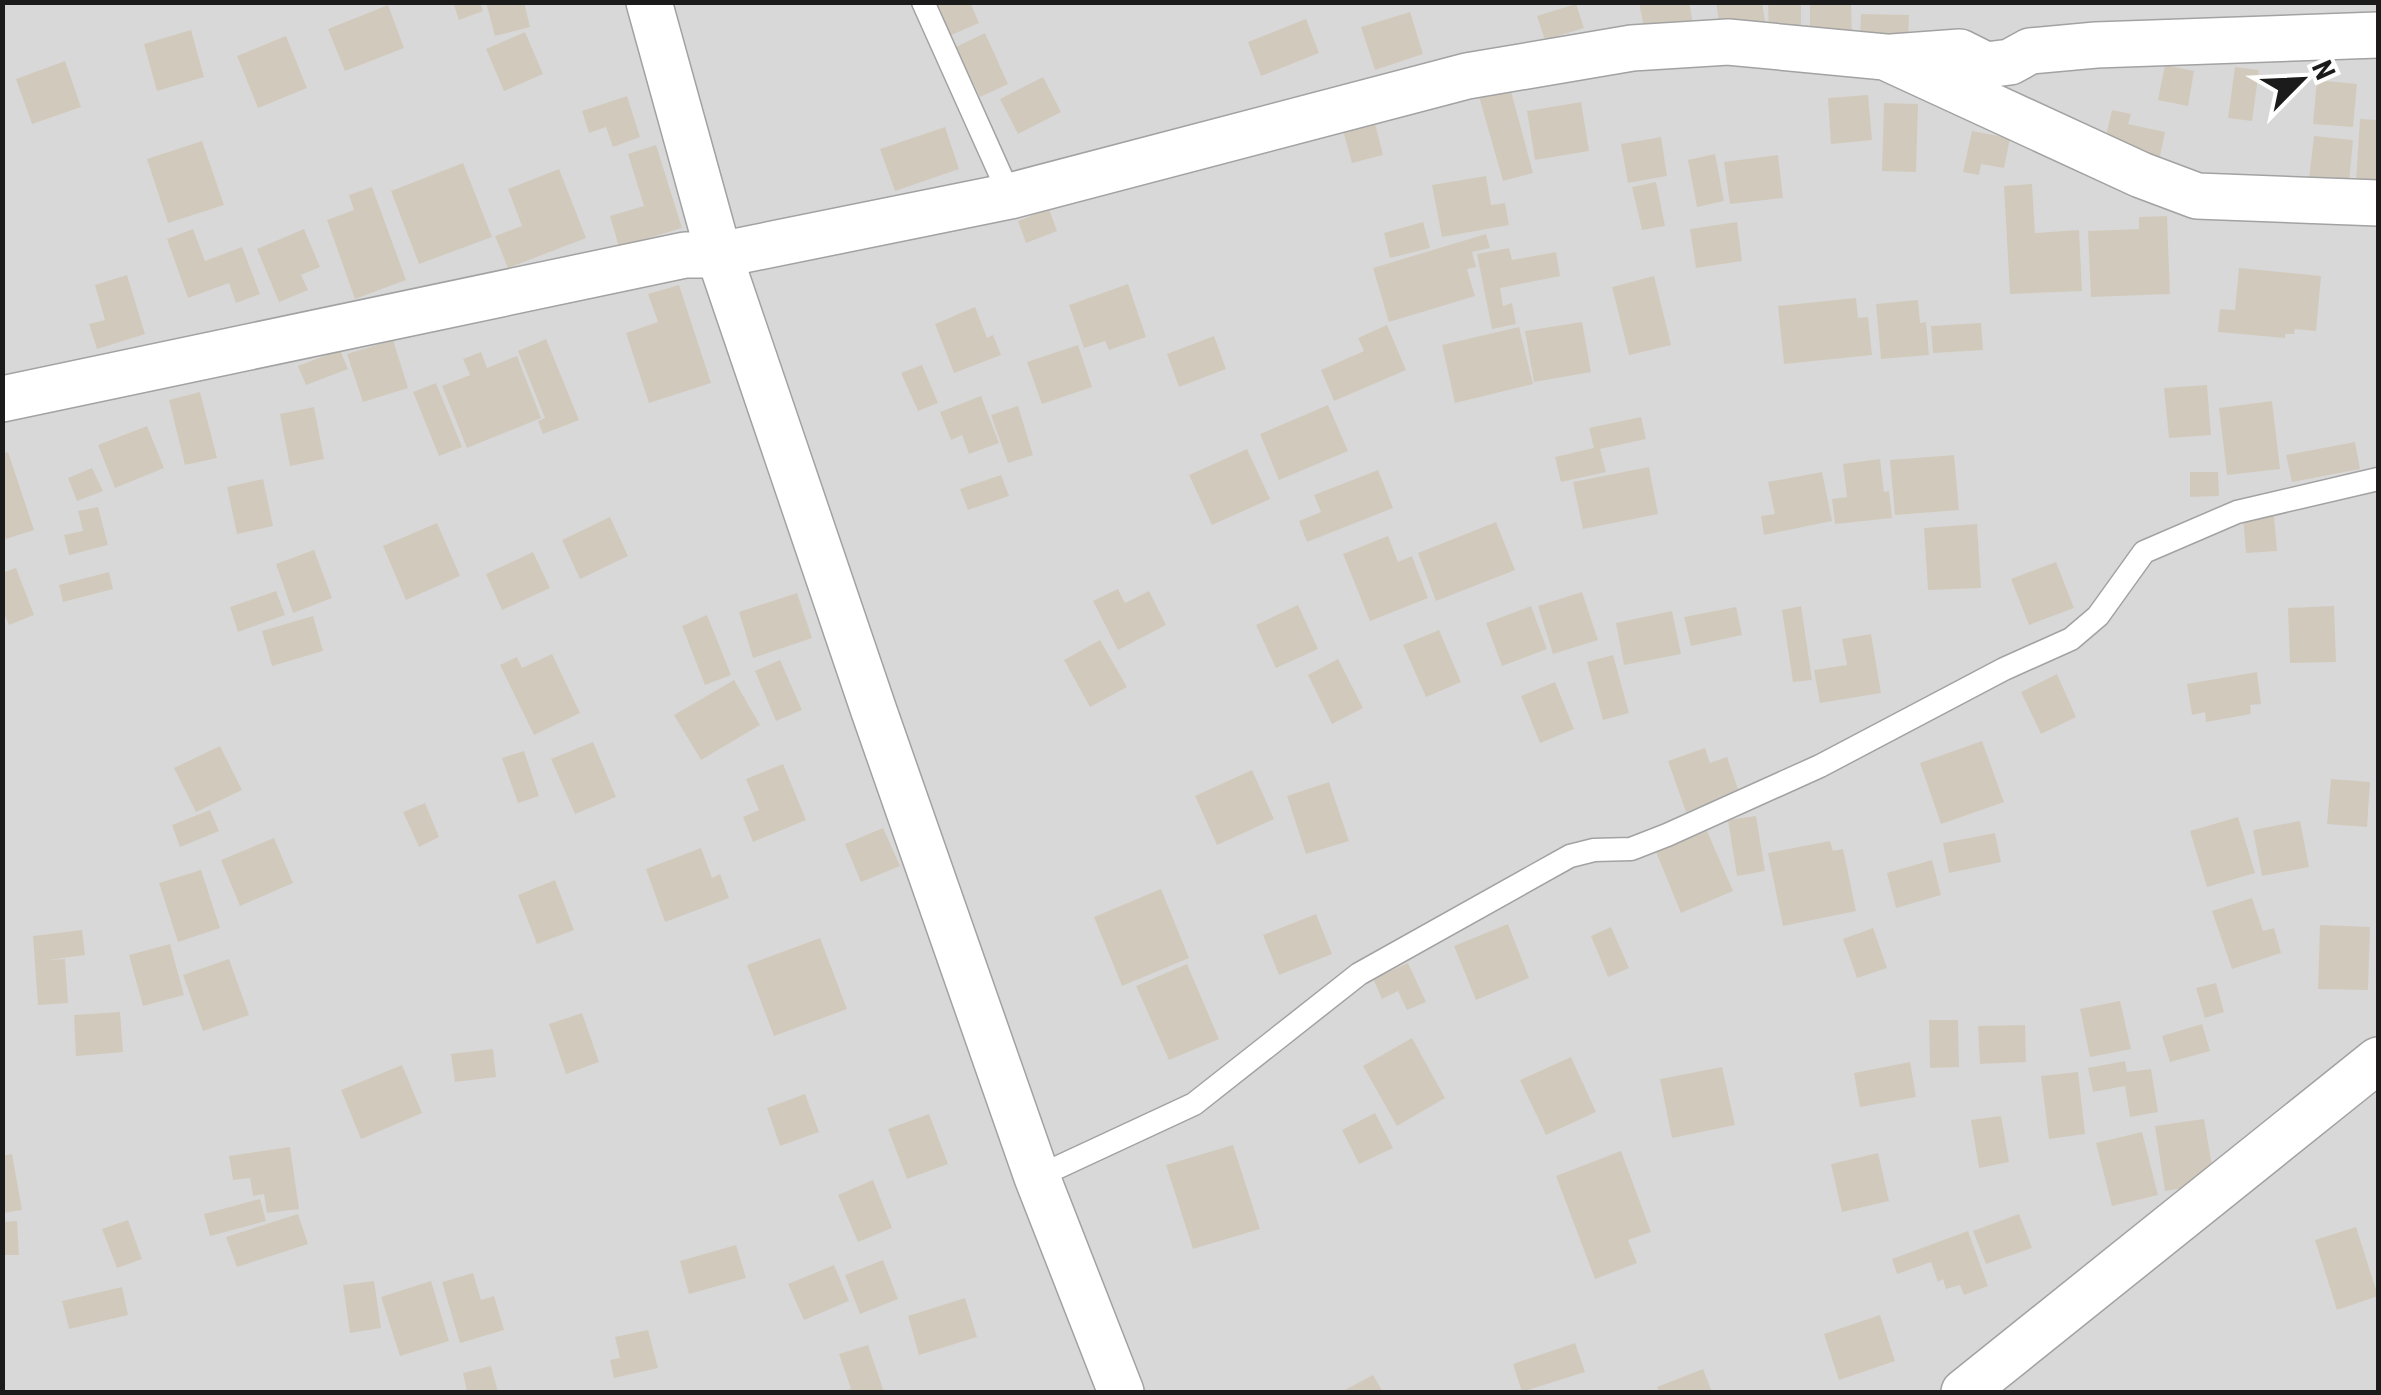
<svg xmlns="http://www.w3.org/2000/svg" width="2381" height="1395" viewBox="0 0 2381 1395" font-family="'Roboto Condensed',sans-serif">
<rect width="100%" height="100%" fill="#eeeddf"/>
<path fill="#d9d8d8" d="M 3,3 L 2378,3 L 2378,1392 L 3,1392 Z"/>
<path fill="#d1cabc" d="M 453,2 L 480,2 L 483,11 L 459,20 Z
M 486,2 L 524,2 L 530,27 L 495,36 Z
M 935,2 L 970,2 L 979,23 L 949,36 Z
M 1639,2 L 1689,2 L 1694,29 L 1646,38 Z
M 1716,2 L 1762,2 L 1766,27 L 1721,34 Z
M 1768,2 L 1801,2 L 1801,37 L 1769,38 Z
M 1810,2 L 1851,2 L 1852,39 L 1810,39 Z
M 1576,4 L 1584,28 L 1545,40 L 1537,16 Z
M 388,5 L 404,48 L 345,71 L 328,29 Z
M 1410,12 L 1423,54 L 1375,70 L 1361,27 Z
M 1861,14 L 1909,15 L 1908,41 L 1860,39 Z
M 1306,19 L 1319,53 L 1261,76 L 1248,42 Z
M 191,30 L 204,77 L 157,91 L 144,44 Z
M 525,32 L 543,74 L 504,91 L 486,49 Z
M 985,33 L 1008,84 L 980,97 L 956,47 Z
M 286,36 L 307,88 L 258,108 L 237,56 Z
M 65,61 L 81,107 L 32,124 L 16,79 Z
M 2165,65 L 2194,71 L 2188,106 L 2158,100 Z
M 2235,67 L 2259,70 L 2252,121 L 2228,118 Z
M 1043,77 L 1061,112 L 1018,134 L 1000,99 Z
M 2317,80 L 2357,84 L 2353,127 L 2313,124 Z
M 1509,84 L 1533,173 L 1503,181 L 1478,93 Z
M 1868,95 L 1872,140 L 1831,144 L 1828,98 Z
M 627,96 L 640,137 L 613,147 L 606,127 L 589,133 L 582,111 Z
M 1581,102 L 1589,151 L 1535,160 L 1527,111 Z
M 1884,103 L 1918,104 L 1916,172 L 1882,171 Z
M 2112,110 L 2131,114 L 2128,124 L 2165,132 L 2159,161 L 2103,148 Z
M 1374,119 L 1383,155 L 1352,163 L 1342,127 Z
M 2360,119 L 2378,120 L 2378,198 L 2355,197 Z
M 945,127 L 959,169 L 895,191 L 880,149 Z
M 1972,131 L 2010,138 L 2004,168 L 1981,164 L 1979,175 L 1963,172 Z
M 2314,136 L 2353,140 L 2349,183 L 2309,179 Z
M 1661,137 L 1667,176 L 1628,183 L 1621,144 Z
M 202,141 L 224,205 L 168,223 L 147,159 Z
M 656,145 L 682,228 L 619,247 L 610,216 L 644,206 L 628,154 Z
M 1715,154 L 1724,201 L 1697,207 L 1688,160 Z
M 1778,155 L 1783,198 L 1730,204 L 1724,162 Z
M 463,163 L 492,237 L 419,264 L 391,191 Z
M 559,169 L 586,238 L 508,268 L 495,236 L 522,226 L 508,189 Z
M 1486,176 L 1491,205 L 1505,203 L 1509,225 L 1442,237 L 1432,185 Z
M 1656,182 L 1665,226 L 1642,230 L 1632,187 Z
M 2032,184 L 2035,233 L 2079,230 L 2082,291 L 2010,294 L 2004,186 Z
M 372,187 L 406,280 L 355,299 L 327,220 L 354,210 L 349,195 Z
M 1049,209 L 1057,231 L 1026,243 L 1018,221 Z
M 2167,216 L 2170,294 L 2091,297 L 2088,231 L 2139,229 L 2139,217 Z
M 1423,222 L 1430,248 L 1390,258 L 1384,233 Z
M 1737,222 L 1742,261 L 1696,268 L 1690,229 Z
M 193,229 L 205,261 L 242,247 L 260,294 L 236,303 L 229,283 L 188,298 L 167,239 Z
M 304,229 L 320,267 L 301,275 L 308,290 L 279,302 L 257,249 Z
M 1486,234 L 1490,248 L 1472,252 L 1476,267 L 1467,269 L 1475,296 L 1389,322 L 1373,268 Z
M 1509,248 L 1512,260 L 1556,252 L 1560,276 L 1500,288 L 1503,306 L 1512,303 L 1516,324 L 1492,329 L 1477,254 Z
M 2239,268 L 2321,276 L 2316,331 L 2295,329 L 2294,334 L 2285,334 L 2285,338 L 2218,332 L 2220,309 L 2235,310 Z
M 127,275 L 145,334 L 97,349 L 89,324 L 105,320 L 95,285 Z
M 1654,276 L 1671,345 L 1629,355 L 1612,287 Z
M 1128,284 L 1146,337 L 1109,350 L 1105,341 L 1084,348 L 1069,305 Z
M 679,285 L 711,383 L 649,403 L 626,333 L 658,322 L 648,294 Z
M 1856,298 L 1858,318 L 1868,317 L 1872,355 L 1784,364 L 1778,306 Z
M 1918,300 L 1920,323 L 1926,322 L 1929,355 L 1881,359 L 1876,304 Z
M 975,307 L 987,338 L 993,335 L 1001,355 L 954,373 L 935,324 Z
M 1582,322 L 1591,372 L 1534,382 L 1525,331 Z
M 1981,323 L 1983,350 L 1933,353 L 1931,326 Z
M 1387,325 L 1406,370 L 1334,401 L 1321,370 L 1364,351 L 1358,338 Z
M 1519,327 L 1533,384 L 1455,403 L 1442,345 Z
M 1214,336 L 1226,369 L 1179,387 L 1167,354 Z
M 546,339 L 579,420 L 543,434 L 538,421 L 545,418 L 518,351 Z
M 393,340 L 408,388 L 363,402 L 347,354 Z
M 1078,345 L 1092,387 L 1042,404 L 1027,362 Z
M 340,350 L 348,369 L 306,385 L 298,366 Z
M 481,352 L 487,368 L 517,356 L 541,418 L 467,448 L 442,386 L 470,375 L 463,359 Z
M 922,365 L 938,403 L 918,411 L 901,373 Z
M 436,383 L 462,447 L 439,456 L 413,392 Z
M 2207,385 L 2211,435 L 2169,438 L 2164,388 Z
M 200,392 L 217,458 L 185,465 L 169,400 Z
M 981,396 L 999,443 L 969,454 L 962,435 L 951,440 L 940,412 Z
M 2272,401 L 2280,469 L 2227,475 L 2219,408 Z
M 1328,405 L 1348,451 L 1279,480 L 1260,434 Z
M 1018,406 L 1033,455 L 1008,463 L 991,415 Z
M 314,407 L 324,459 L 290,466 L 280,414 Z
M 1641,417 L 1646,439 L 1600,449 L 1606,472 L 1561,482 L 1555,457 L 1594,448 L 1589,428 Z
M 147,426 L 164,468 L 115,488 L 98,445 Z
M 2355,442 L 2360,469 L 2292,482 L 2286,455 Z
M 1247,449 L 1270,499 L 1212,525 L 1189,475 Z
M 8,452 L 34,530 L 6,539 L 2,530 L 2,454 Z
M 1954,455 L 1959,510 L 1895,515 L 1890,460 Z
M 1880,459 L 1884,492 L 1889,491 L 1892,518 L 1835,524 L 1832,499 L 1847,497 L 1843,464 Z
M 1649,467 L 1658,514 L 1583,529 L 1573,482 Z
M 92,468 L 103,491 L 77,501 L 68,478 Z
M 1378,470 L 1393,508 L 1307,542 L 1299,521 L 1321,512 L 1314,495 Z
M 1822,472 L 1832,521 L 1764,535 L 1761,516 L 1775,514 L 1768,482 Z
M 2190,472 L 2218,472 L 2219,496 L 2190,497 Z
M 1001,475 L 1009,496 L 968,510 L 960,489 Z
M 263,479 L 273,526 L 237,534 L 227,487 Z
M 98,507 L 108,545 L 69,555 L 64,535 L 83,531 L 78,511 Z
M 2274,515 L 2277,551 L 2246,553 L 2243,517 Z
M 610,517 L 628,556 L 580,579 L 562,540 Z
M 1496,522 L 1515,570 L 1436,601 L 1418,553 Z
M 437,523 L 460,576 L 406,600 L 383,546 Z
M 1977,524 L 1981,588 L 1928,590 L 1924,528 Z
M 1388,536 L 1398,562 L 1412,556 L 1428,598 L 1370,621 L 1343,554 Z
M 314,550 L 332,598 L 293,613 L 276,564 Z
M 533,552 L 550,588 L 502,610 L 486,574 Z
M 2056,562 L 2074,608 L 2029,625 L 2011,579 Z
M 16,568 L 34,615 L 9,625 L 2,608 L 2,573 Z
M 109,572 L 113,589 L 63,602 L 59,585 Z
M 1118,589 L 1125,603 L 1149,591 L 1166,625 L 1118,650 L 1093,601 Z
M 276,591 L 285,615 L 238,632 L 230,607 Z
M 1582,592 L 1598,640 L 1553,654 L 1538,606 Z
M 797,593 L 812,638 L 753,658 L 739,612 Z
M 1298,605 L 1318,649 L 1276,668 L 1256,625 Z
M 1531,606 L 1547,649 L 1502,666 L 1486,623 Z
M 1801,606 L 1812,680 L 1793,682 L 1782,610 Z
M 2334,606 L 2336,662 L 2290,663 L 2288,608 Z
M 1736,607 L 1742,635 L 1691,646 L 1684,617 Z
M 1672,611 L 1681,654 L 1624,665 L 1616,623 Z
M 707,615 L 731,675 L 705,685 L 682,626 Z
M 313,616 L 323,651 L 272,666 L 262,631 Z
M 1439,630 L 1461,682 L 1426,697 L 1403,645 Z
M 1871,634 L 1881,693 L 1820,703 L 1814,670 L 1847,665 L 1842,639 Z
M 1100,640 L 1127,687 L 1090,707 L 1064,660 Z
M 552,654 L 580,713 L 534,735 L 500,665 L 517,657 L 522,668 Z
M 1613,655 L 1629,713 L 1603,720 L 1587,662 Z
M 1338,659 L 1363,708 L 1332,724 L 1308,675 Z
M 780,660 L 802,710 L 776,721 L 755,671 Z
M 2257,672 L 2261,704 L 2250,705 L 2251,714 L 2206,722 L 2205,712 L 2192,715 L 2187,684 Z
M 2057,674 L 2076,717 L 2041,734 L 2021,692 Z
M 734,680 L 760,725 L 701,760 L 674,715 Z
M 1555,682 L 1574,729 L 1540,743 L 1521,696 Z
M 1982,741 L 2004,802 L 1941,824 L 1920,763 Z
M 593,742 L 616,797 L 575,814 L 551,759 Z
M 220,746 L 242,790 L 196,812 L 174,768 Z
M 1705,748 L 1710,763 L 1727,757 L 1739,792 L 1686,812 L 1668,761 Z
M 524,751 L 539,796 L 518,803 L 502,758 Z
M 783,764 L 806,820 L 753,842 L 743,817 L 759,810 L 746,779 Z
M 1252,770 L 1274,819 L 1217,845 L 1195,796 Z
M 2331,779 L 2370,782 L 2367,827 L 2327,824 Z
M 1329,782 L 1349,841 L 1306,854 L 1287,796 Z
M 425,803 L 439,837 L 419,847 L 403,812 Z
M 210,810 L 219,831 L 180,847 L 172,825 Z
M 1756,816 L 1765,871 L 1737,876 L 1728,820 Z
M 2238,817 L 2255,873 L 2207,887 L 2190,831 Z
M 2300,821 L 2309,867 L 2262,876 L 2253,830 Z
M 883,828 L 900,866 L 861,882 L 845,844 Z
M 1707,831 L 1733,891 L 1681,913 L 1656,852 Z
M 1995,833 L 2001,862 L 1949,873 L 1943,843 Z
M 274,838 L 293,883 L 240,906 L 221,860 Z
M 1830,841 L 1833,851 L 1843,849 L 1856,911 L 1783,926 L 1768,853 Z
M 701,848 L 712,878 L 720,874 L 729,898 L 665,922 L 646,869 Z
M 1932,860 L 1941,895 L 1896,908 L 1887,873 Z
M 201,870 L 220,928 L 178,942 L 159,883 Z
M 555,880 L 574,930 L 537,944 L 518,895 Z
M 1161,889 L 1189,958 L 1122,986 L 1094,917 Z
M 2252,898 L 2263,931 L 2274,928 L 2281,953 L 2232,969 L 2212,911 Z
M 1316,914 L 1332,954 L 1279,975 L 1263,935 Z
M 1508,924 L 1529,978 L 1476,1000 L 1454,946 Z
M 2320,925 L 2370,927 L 2368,990 L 2318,989 Z
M 1611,927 L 1629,968 L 1608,977 L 1591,936 Z
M 1873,928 L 1887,968 L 1857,978 L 1843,939 Z
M 82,930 L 85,955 L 48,960 L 65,959 L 68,1003 L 38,1005 L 33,936 Z
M 820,938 L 847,1009 L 774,1036 L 747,965 Z
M 170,944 L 184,995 L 143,1006 L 129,955 Z
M 229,959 L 249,1015 L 203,1031 L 183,975 Z
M 1408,963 L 1426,1002 L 1407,1010 L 1398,991 L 1382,999 L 1373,979 Z
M 1187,964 L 1219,1039 L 1169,1060 L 1136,986 Z
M 2216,983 L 2224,1012 L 2205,1018 L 2196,988 Z
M 2120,1001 L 2131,1049 L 2090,1057 L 2080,1009 Z
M 120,1012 L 123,1052 L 76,1056 L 74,1015 Z
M 582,1013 L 599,1062 L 566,1074 L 549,1024 Z
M 1929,1020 L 1958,1020 L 1959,1067 L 1930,1068 Z
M 2202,1024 L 2210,1051 L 2170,1062 L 2162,1036 Z
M 2025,1025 L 2026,1062 L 1980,1064 L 1978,1026 Z
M 1412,1038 L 1445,1098 L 1397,1126 L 1363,1066 Z
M 493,1049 L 496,1077 L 455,1082 L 451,1054 Z
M 1571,1057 L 1596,1112 L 1546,1135 L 1520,1080 Z
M 2125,1061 L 2127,1072 L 2151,1069 L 2158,1112 L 2130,1117 L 2125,1086 L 2093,1092 L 2088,1068 Z
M 1910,1062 L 1916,1097 L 1860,1107 L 1854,1073 Z
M 402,1065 L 422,1113 L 361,1139 L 341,1090 Z
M 1722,1067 L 1735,1125 L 1672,1138 L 1660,1079 Z
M 2078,1072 L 2085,1134 L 2049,1139 L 2041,1076 Z
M 805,1094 L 819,1132 L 780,1146 L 767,1108 Z
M 1375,1113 L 1393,1148 L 1359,1164 L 1342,1130 Z
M 929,1114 L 948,1164 L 907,1179 L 888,1129 Z
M 2001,1116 L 2009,1162 L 1979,1168 L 1971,1120 Z
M 2204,1119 L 2215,1183 L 2165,1191 L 2155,1126 Z
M 2142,1132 L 2158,1195 L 2112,1206 L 2096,1143 Z
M 1233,1145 L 1260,1229 L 1193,1249 L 1166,1165 Z
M 290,1147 L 299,1209 L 267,1213 L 264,1194 L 253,1196 L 250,1178 L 233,1180 L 229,1156 Z
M 1621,1151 L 1651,1232 L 1628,1240 L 1637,1263 L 1595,1279 L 1556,1176 Z
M 1878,1153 L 1889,1201 L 1842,1212 L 1831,1164 Z
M 12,1154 L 22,1210 L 2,1213 L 2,1156 Z
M 873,1180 L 892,1228 L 858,1242 L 838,1195 Z
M 260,1199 L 266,1221 L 210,1236 L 204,1214 Z
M 298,1214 L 308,1244 L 237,1267 L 226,1237 Z
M 2019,1214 L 2032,1248 L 1986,1264 L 1973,1231 Z
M 128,1220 L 142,1259 L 117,1268 L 102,1229 Z
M 17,1221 L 19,1255 L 2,1255 L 2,1222 Z
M 2356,1227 L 2378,1296 L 2337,1310 L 2315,1240 Z
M 1968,1231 L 1988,1286 L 1964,1295 L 1960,1285 L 1946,1289 L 1943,1279 L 1938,1282 L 1931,1262 L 1897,1274 L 1892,1259 Z
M 736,1245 L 746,1278 L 689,1294 L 680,1261 Z
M 883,1260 L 898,1299 L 860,1314 L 845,1275 Z
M 834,1265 L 849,1301 L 804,1320 L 788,1284 Z
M 473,1273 L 481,1300 L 494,1296 L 504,1330 L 460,1343 L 442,1282 Z
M 374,1281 L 381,1328 L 350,1333 L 343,1285 Z
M 431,1281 L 449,1341 L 400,1356 L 381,1297 Z
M 122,1287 L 128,1315 L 69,1329 L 62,1301 Z
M 965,1298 L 977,1337 L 919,1355 L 908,1316 Z
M 1880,1315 L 1895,1361 L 1839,1380 L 1824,1334 Z
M 648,1330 L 658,1368 L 614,1378 L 610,1360 L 620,1358 L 615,1337 Z
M 1575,1343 L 1585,1372 L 1522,1392 L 1513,1364 Z
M 868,1345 L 884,1392 L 842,1392 L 851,1389 L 839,1354 Z
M 491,1366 L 498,1392 L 467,1392 L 463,1373 Z
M 1703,1369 L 1712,1392 L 1659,1392 L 1657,1387 Z
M 1373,1375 L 1383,1392 L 1341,1392 Z"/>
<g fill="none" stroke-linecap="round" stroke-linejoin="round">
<g stroke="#a2a2a2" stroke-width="25">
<path id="lane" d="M 923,2 L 1010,196
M 1037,1177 L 1194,1104 L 1359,974 L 1570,856 L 1594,850 L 1631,849 L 1667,835 L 1820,766 L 2004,669 L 2071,639 L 2098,616 L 2144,552 L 2237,512 L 2378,479"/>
</g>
<g stroke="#a2a2a2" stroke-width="48">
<path id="street" d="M 649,2 L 719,255 L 874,711 L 1037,1177 L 1121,1392
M 1892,57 L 1960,52 L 1986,65 L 2010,62 L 2030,51 L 2096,45 L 2378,35
M 2,399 L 685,255 L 719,255 L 1010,196 L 1467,76 L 1632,48 L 1728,42 L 1885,57 L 2141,175 L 2197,196 L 2378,203
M 1964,1392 L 2378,1060"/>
</g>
<use href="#lane" stroke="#fff" stroke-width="22"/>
<use href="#street" stroke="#fff" stroke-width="45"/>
</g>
<rect width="2381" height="1395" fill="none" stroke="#1b1b1b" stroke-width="10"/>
<g transform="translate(2301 80) rotate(66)" stroke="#ffffff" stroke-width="8" paint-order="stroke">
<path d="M0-8L18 38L0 25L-18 38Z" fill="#1b1b1b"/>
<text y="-15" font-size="28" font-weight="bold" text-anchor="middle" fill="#1b1b1b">N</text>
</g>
</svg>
